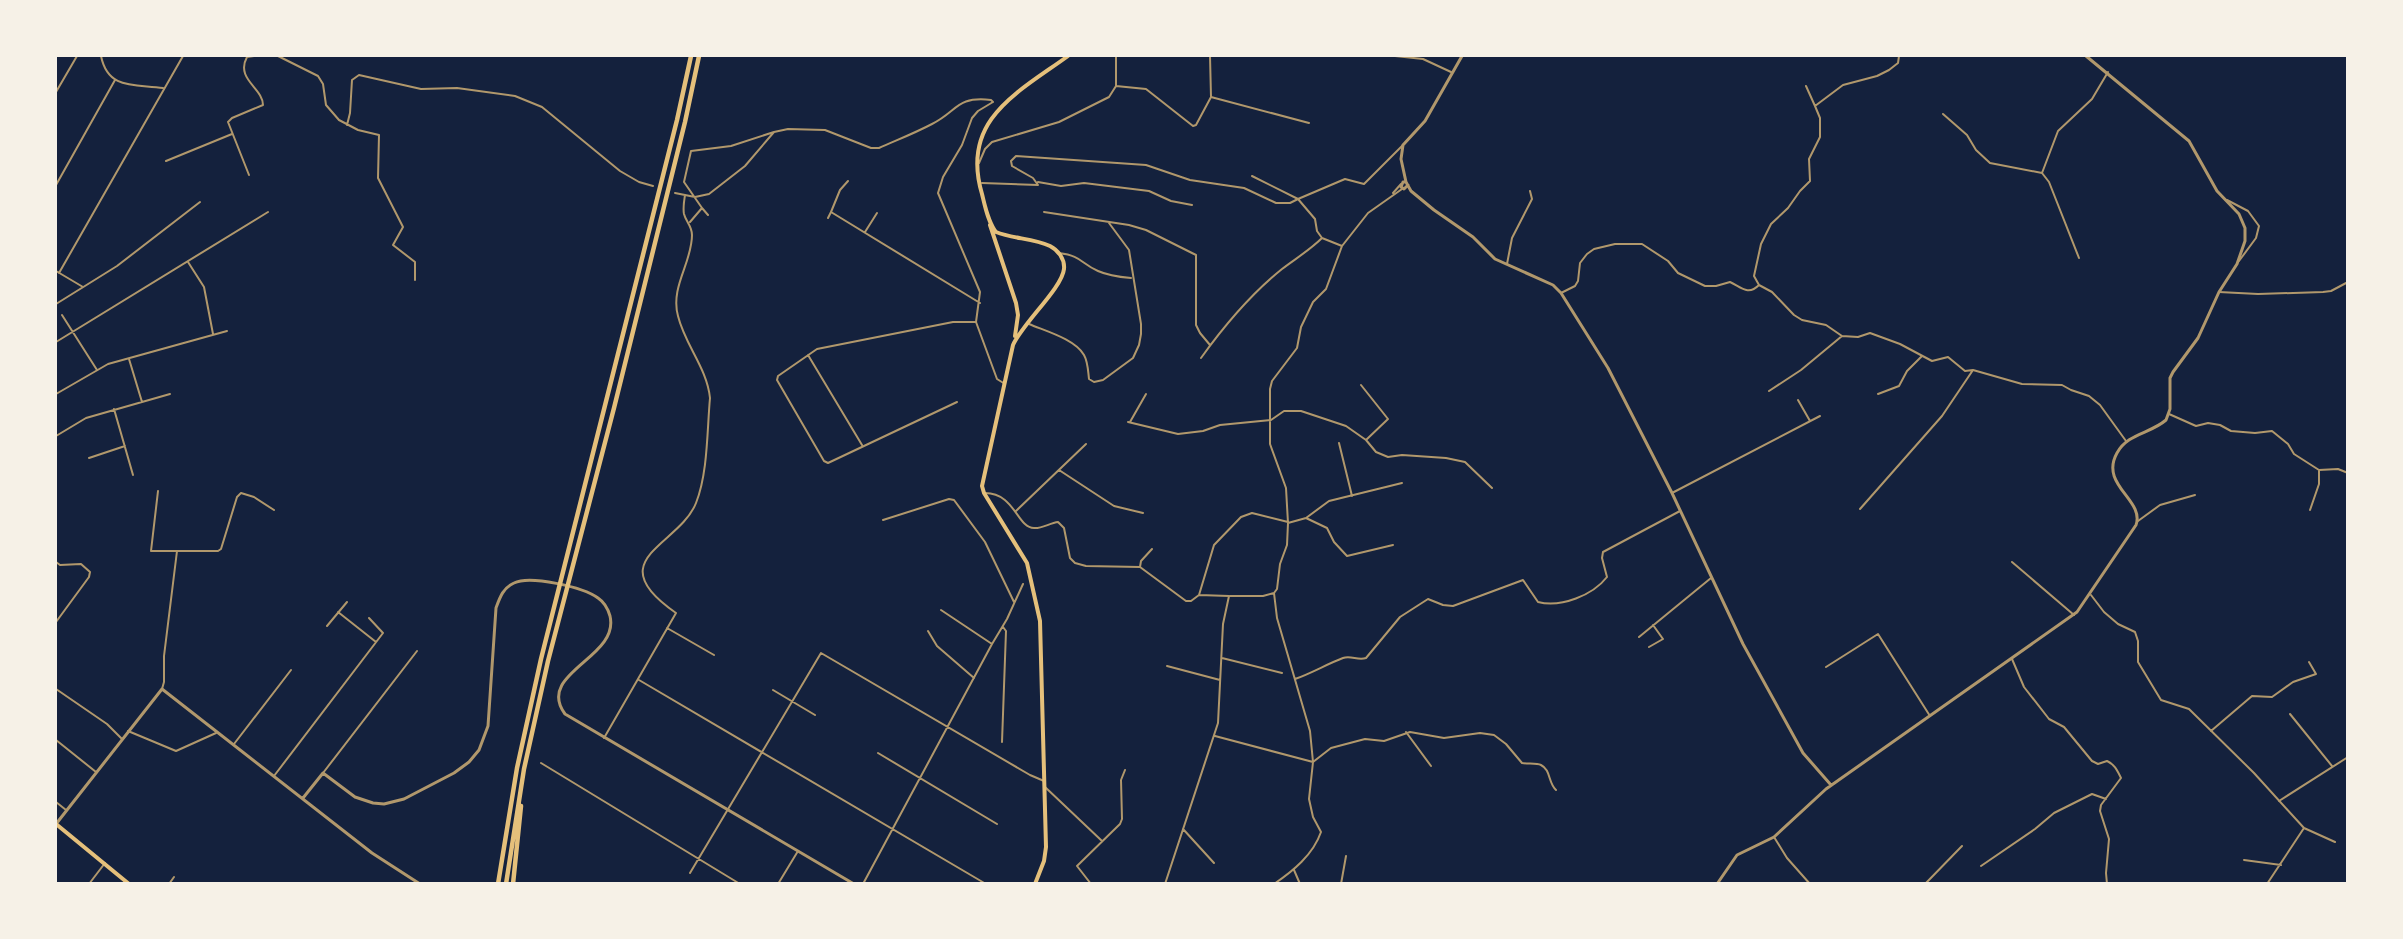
<svg xmlns="http://www.w3.org/2000/svg" width="2403" height="939" viewBox="0 0 2403 939" font-family="Barlow,sans-serif">
<rect width="100%" height="100%" fill="#14213d"/>
<g fill="none" stroke-linecap="round" stroke-linejoin="round">
<path stroke="#b1986c" stroke-width="2" d="M 101,56 C 108,90 134,84 163,88
M 278,56 L 318,76 L 323,84 L 326,105 L 339,120 L 358,130 L 379,135 L 378,178 L 403,227 L 393,245 L 415,262 L 415,280
M 1395,56 L 1423,59 L 1451,72
M 1116,86 L 1146,89 L 1193,126 L 1196,125 L 1211,97 L 1210,56
M 1806,86 L 1815,106
M 56,92 L 77,56
M 1211,97 L 1309,123
M 993,102 L 978,111 L 972,118 L 962,145 L 943,177 L 938,193 L 980,292 L 976,322 L 997,379 L 1005,384
M 1943,114 L 1967,135 L 1976,150 L 1990,163 L 2042,173 L 2049,182 L 2079,258
M 347,125 L 350,113 L 352,80 L 359,75 L 421,89 L 457,88 L 515,96 L 542,107 L 620,171 L 639,182 L 653,186
M 166,161 L 232,134
M 979,163 L 985,149 L 992,142 L 1059,122 L 1109,97 L 1116,86 L 1116,56
M 2042,173 L 2058,131 L 2092,99 L 2108,72
M 249,175 L 228,122 L 232,118 L 263,105 C 263,88 235,79 247,57 L 254,56
M 1252,176 L 1298,199 L 1345,179 L 1364,184 L 1403,145
M 1038,182 L 1061,186 L 1084,183 L 1149,191 L 1171,201 L 1192,205
M 982,183 L 1038,185 L 1033,178 L 1012,166 L 1011,161 L 1016,156 L 1146,165 L 1190,180 L 1244,188 L 1276,203 L 1290,203 L 1298,199 L 1315,219 L 1317,231 L 1322,238 L 1342,246
M 56,185 L 115,80
M 675,193 L 695,197 L 709,194 L 745,166 L 774,132 L 788,129 L 825,130 L 871,148 L 879,148 C 897,140 915,133 932,124 C 958,111 956,96 991,100 L 993,102
M 1393,193 L 1401,184
M 2227,200 L 2248,211 L 2259,226 L 2256,238 L 2239,261
M 702,208 L 708,215
M 831,212 L 840,190 L 848,181
M 1044,212 L 1129,225 L 1146,230 L 1196,255 L 1196,325 L 1200,333 L 1210,345
M 828,218 L 831,212 L 980,303
M 690,222 L 702,208 L 684,182 L 691,151 L 731,146 L 774,132
M 865,232 L 877,213
M 1059,253 C 1082,256 1080,263 1098,271 C 1109,276 1120,277 1131,278
M 188,262 L 204,287 L 213,334
M 1507,264 L 1512,238 L 1532,199 L 1530,191
M 56,271 L 83,287
M 59,273 L 183,56
M 1759,285 L 1754,276 L 1761,244 L 1771,224 L 1788,208 L 1800,191 L 1810,181 L 1809,159 L 1820,137 L 1820,118 L 1815,106 L 1843,85 L 1877,76 L 1889,70 L 1898,63 L 1899,56
M 2219,292 L 2258,294 L 2323,292 L 2331,291 L 2348,282
M 1561,293 L 1575,286 L 1578,281 L 1580,263 L 1587,254 L 1594,249 L 1615,244 L 1642,244 L 1668,261 L 1678,273 L 1705,286 L 1716,286 L 1730,282 C 1741,287 1748,296 1759,285 L 1772,292 L 1794,315 L 1802,320 L 1826,325 L 1842,336 L 1858,337 L 1870,333 L 1900,344 L 1932,361 L 1948,357 L 1965,371 L 1973,370 L 2022,384 L 2062,385 L 2071,390 L 2089,396 L 2100,405 L 2126,441
M 56,304 L 117,266 L 200,202
M 62,315 L 97,370
M 1029,324 C 1045,331 1075,339 1084,355 C 1088,362 1088,371 1089,379 L 1094,382 L 1103,380 L 1133,358 L 1139,345 L 1141,334 L 1141,324 L 1129,250 L 1109,223
M 56,342 L 268,212
M 808,355 L 862,445
M 1201,358 C 1224,326 1251,294 1282,269 C 1295,259 1310,250 1322,238
M 129,359 L 142,402
M 1361,385 L 1388,419 L 1366,440
M 1769,391 L 1801,370 L 1842,336
M 56,394 L 108,364 L 227,331
M 1878,394 L 1899,386 L 1907,371 L 1922,356
M 1798,400 L 1810,421
M 957,402 L 828,463 L 824,461 L 777,380 L 778,376 L 817,349 L 953,322 L 976,322
M 114,409 L 133,475
M 2169,414 L 2196,426 L 2208,423 L 2220,425 L 2231,431 L 2255,433 L 2272,431 L 2288,444 L 2294,454 L 2319,470 L 2338,469 L 2348,473
M 1128,422 L 1178,434 L 1203,431 L 1220,425 L 1271,420 L 1284,411 L 1301,411 L 1346,426 L 1366,440 L 1376,452 L 1388,457 L 1402,455 L 1446,458 L 1465,462 L 1492,488
M 1130,422 L 1146,394
M 56,436 L 86,418 L 170,394
M 1339,443 L 1352,496
M 89,458 L 125,446
M 1059,470 L 1114,506 L 1143,513
M 158,491 L 151,551 L 177,551
M 985,493 C 1015,493 1017,528 1034,528 C 1041,529 1050,523 1058,522 L 1064,528 L 1070,558 L 1075,563 L 1086,566 L 1140,567 L 1186,601 L 1191,601 L 1199,595 L 1229,596 L 1223,624 L 1218,723 L 1165,884
M 1672,493 L 1820,416
M 1860,509 L 1942,416 L 1973,370
M 2310,510 L 2319,484 L 2319,470
M 1016,511 L 1086,444
M 1306,518 L 1327,528 L 1334,542 L 1347,556 L 1393,545
M 883,520 L 949,499 L 954,500 L 985,542 L 1014,602
M 2138,521 L 2160,505 L 2195,495
M 1288,523 L 1306,518 L 1329,501 L 1402,483
M 56,562 L 60,565 L 81,564 L 90,572 L 89,577 L 56,622
M 2012,562 L 2074,615
M 1140,567 L 1141,561 L 1152,549
M 1199,595 L 1214,545 L 1241,517 L 1252,513 L 1288,522
M 2091,595 L 2104,612 L 2118,624 L 2135,632 L 2138,641 L 2138,662 L 2161,700 L 2189,709 L 2254,773 L 2304,828 L 2267,884
M 1230,596 L 1263,596 L 1274,593
M 941,610 L 992,644
M 338,612 L 376,642
M 327,626 L 347,602
M 667,628 L 714,655
M 928,631 L 937,646 L 974,678
M 1639,637 L 1711,578
M 1649,647 L 1663,639 L 1653,625
M 1222,658 L 1282,673
M 2012,659 L 2024,687 L 2049,719 L 2064,727 L 2092,761 L 2098,764 L 2107,761 C 2115,765 2117,770 2121,778 L 2101,805 L 2100,811 L 2109,839 L 2106,873 L 2107,884
M 1167,666 L 1220,680
M 1826,667 L 1878,634 L 1930,716
M 1295,679 C 1312,673 1327,664 1343,658 C 1351,655 1358,661 1366,658 L 1400,617 L 1428,599 L 1443,605 L 1453,606 L 1523,580 L 1538,602 C 1561,608 1593,595 1607,577 L 1602,558 L 1603,552 L 1680,511
M 639,680 L 986,884
M 56,689 L 107,724 L 122,739
M 162,689 L 164,682 L 164,656 L 177,551 L 218,551 L 221,549 L 237,497 L 241,493 L 254,497 L 274,510
M 773,690 L 815,715
M 2290,714 L 2332,766
M 128,731 L 176,751 L 216,733
M 2211,731 L 2252,696 L 2272,697 L 2293,682 L 2316,674 L 2309,662
M 1406,732 L 1431,766
M 1215,736 L 1313,762 L 1331,748 L 1365,739 L 1384,741 L 1410,732 L 1444,738 L 1480,733 L 1494,735 L 1506,744 L 1522,763 C 1528,764 1537,763 1541,765 C 1551,770 1548,783 1556,790
M 604,738 L 676,613 C 598,559 679,546 696,503 C 708,473 707,430 710,398 C 707,368 685,345 678,316 C 670,287 692,263 692,235 C 692,226 686,222 684,214 C 683,209 684,201 685,195
M 56,740 L 96,772
M 1002,742 L 1006,631 L 1003,627
M 234,744 L 291,670
M 878,753 L 997,824
M 541,763 L 740,884
M 323,773 L 417,651
M 274,776 L 383,633 L 369,618
M 1045,787 L 1102,841
M 2279,801 L 2348,757
M 56,802 L 66,810
M 2304,828 L 2335,842
M 1183,829 L 1214,863
M 1774,837 L 1787,858 L 1810,884
M 2244,860 L 2281,865
M 1981,866 L 2035,829 L 2054,813 L 2092,794 L 2106,799
M 1294,870 L 1300,884
M 690,873 L 821,653 L 1030,775 L 1044,781
M 89,884 L 105,863
M 169,884 L 174,877
M 778,884 L 798,851
M 863,884 L 992,644 L 1007,619 L 1023,584
M 1091,884 L 1077,866 L 1120,824 L 1122,819 L 1121,780 L 1125,770
M 1274,884 C 1293,871 1313,855 1321,832 L 1313,817 L 1309,799 L 1313,762 L 1310,731 L 1277,618 L 1274,593 L 1277,589 L 1280,564 L 1287,545 L 1288,523 L 1286,488 L 1270,444 L 1270,389 L 1272,381 L 1297,348 L 1301,327 L 1313,302 L 1326,289 L 1342,246 L 1368,213 L 1402,189
M 1341,884 L 1346,856
M 1382,884 L 1385,883
M 1925,884 L 1962,846"/>
<path stroke="#b1986c" stroke-width="3" d="M 1462,56 L 1425,121 L 1403,145 L 1401,159 L 1406,182 L 1411,191 L 1434,210 L 1473,237 L 1495,259 L 1553,285 L 1561,293 L 1608,368 L 1672,493 L 1743,644 L 1803,753 L 1831,785
M 1406,182 L 1403,182 L 1401,187 L 1404,189 L 1408,185
M 303,798 L 323,773 L 355,797 L 373,803 L 384,804 L 404,799 L 454,773 L 469,762 L 479,750 L 488,726 L 496,608 C 500,597 503,588 514,583 C 530,575 583,587 598,598 C 604,602 608,609 610,616 C 620,658 535,673 565,714 L 854,884
M 56,824 L 162,689 L 372,853 L 420,884
M 1717,884 L 1737,855 L 1774,837 L 1826,789 L 2077,612 L 2136,525 C 2145,500 2099,485 2117,453 C 2128,433 2150,434 2166,420 L 2170,409 L 2170,378 L 2173,372 L 2198,338 L 2219,292 L 2237,264 L 2245,241 L 2245,228 L 2239,214 L 2217,191 L 2189,141 L 2086,56"/>
<path stroke="#e5c07b" stroke-width="4" d="M 990,225 L 1016,303 L 1018,315 L 1015,336
M 56,824 L 129,884
M 1035,884 L 1044,861 L 1046,847 L 1040,621 L 1027,563 L 984,493 L 982,486 L 1013,345 C 1023,323 1062,288 1064,269 C 1065,259 1058,250 1050,246 C 1033,238 1013,239 996,232 C 988,222 985,206 982,194 C 960,120 1017,93 1068,56"/>
<path stroke="#e5c07b" stroke-width="4.5" d="M 498,884 L 517,768 L 541,659 L 677,120 L 691,56
M 506,884 L 524,769 L 548,661 L 614,408 L 685,122 L 699,56
M 513,884 L 521,806"/>
</g>
<rect width="2403" height="939" fill="none" stroke="#f6f1e7" stroke-width="114"/>
</svg>
